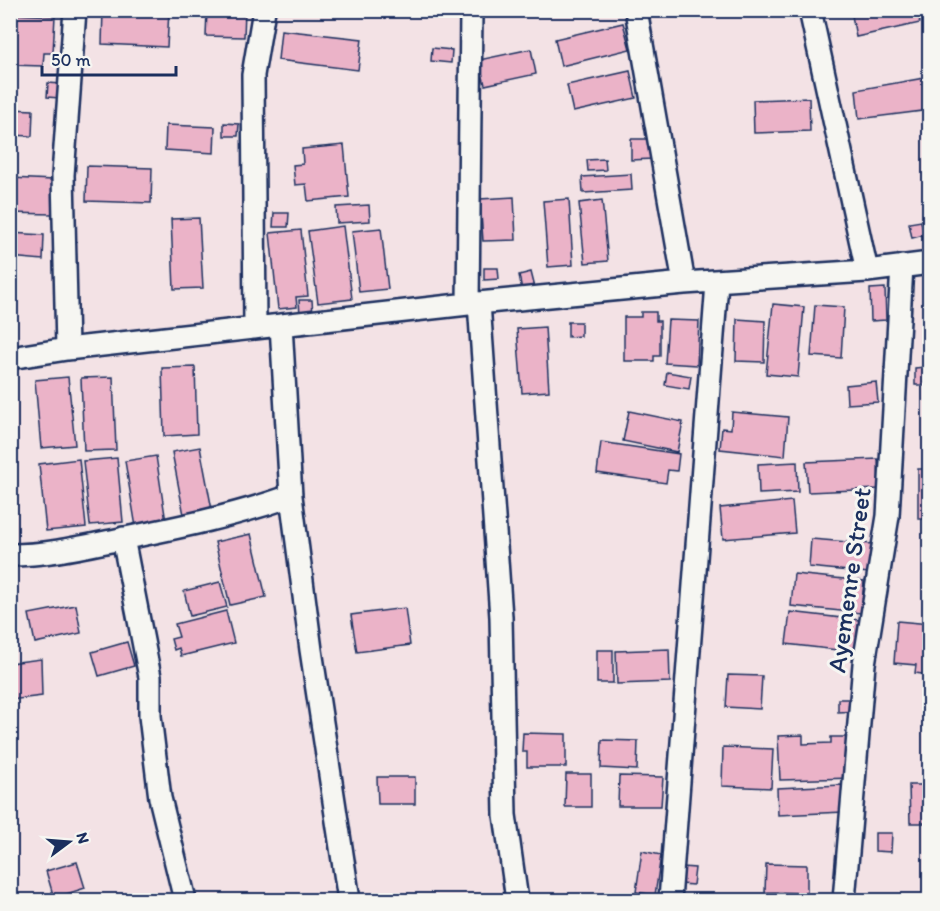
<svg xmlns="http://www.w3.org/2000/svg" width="940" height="911" viewBox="0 0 940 911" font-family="Itim,sans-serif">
<rect width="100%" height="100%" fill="#f3e2e5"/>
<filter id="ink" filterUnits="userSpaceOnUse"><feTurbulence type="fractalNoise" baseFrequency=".0167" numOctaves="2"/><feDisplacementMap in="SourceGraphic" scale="12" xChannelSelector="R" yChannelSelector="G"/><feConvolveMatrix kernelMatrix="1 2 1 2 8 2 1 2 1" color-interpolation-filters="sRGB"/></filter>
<g filter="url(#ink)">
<path fill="#ebb3c8" stroke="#1b2f5e" stroke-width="1.5" d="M 103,10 L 169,10 L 167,47 L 102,44 Z
M 207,10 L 245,10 L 244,37 L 206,36 Z
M 851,10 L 918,10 L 920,23 L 856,37 Z
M 10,14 L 55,16 L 53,53 L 44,53 L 43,66 L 10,65 Z
M 623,23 L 630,49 L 561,66 L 555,39 Z
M 281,30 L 362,39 L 358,70 L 278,60 Z
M 432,48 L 452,50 L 451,63 L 431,61 Z
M 531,49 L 536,74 L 485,85 L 479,60 Z
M 630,71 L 636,98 L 573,112 L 567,85 Z
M 930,77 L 930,110 L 859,119 L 856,90 Z
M 48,83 L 61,84 L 60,98 L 47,97 Z
M 809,98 L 810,131 L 754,133 L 753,100 Z
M 10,109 L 33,110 L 32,136 L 10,135 Z
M 224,123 L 239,124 L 238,136 L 224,136 Z
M 166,125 L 215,127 L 214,153 L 165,150 Z
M 631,139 L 652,139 L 652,159 L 631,160 Z
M 344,145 L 349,197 L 308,201 L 306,184 L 295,185 L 293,165 L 303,164 L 302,149 Z
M 605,159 L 606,170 L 588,171 L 587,160 Z
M 87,166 L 152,168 L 151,203 L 86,201 Z
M 631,174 L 632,190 L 583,193 L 582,177 Z
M 10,178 L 53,180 L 52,214 L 10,213 Z
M 514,197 L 516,240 L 483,241 L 480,199 Z
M 569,199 L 573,265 L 548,267 L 543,201 Z
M 602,200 L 608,261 L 585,263 L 579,203 Z
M 369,205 L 370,221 L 337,223 L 336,207 Z
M 274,213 L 289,213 L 288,227 L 273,227 Z
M 199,218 L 203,288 L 174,289 L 171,219 Z
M 921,221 L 924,235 L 912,238 L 909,223 Z
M 343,226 L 352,299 L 318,303 L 308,231 Z
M 381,228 L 388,289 L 359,292 L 352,231 Z
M 301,230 L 308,296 L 296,297 L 297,307 L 278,309 L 270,233 Z
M 10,233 L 44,235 L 43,260 L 10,257 Z
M 484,268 L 498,268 L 499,279 L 484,280 Z
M 531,272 L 535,288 L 522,290 L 519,275 Z
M 885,288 L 886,320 L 871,321 L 870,289 Z
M 299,300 L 312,300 L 313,314 L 300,315 Z
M 773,304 L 804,307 L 798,377 L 766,374 Z
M 815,305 L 844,307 L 841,358 L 811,356 Z
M 641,312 L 656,312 L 656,321 L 660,321 L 660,356 L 654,356 L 654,361 L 624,361 L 624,317 L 641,317 Z
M 737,319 L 765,321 L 764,362 L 736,361 Z
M 668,320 L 699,321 L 697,365 L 665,363 Z
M 568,322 L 581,322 L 581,336 L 568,337 Z
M 545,327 L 549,391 L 522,393 L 517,329 Z
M 195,367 L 197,434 L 164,436 L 162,368 Z
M 925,367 L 926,385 L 915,385 L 915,368 Z
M 667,372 L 691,376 L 689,389 L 665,385 Z
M 68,377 L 75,445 L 41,448 L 35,380 Z
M 113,377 L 116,450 L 84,451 L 81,378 Z
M 876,382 L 878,402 L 847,404 L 846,385 Z
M 629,411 L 683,422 L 677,452 L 623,441 Z
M 732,412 L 788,417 L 785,456 L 720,449 L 722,428 L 731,429 Z
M 601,442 L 679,454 L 677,471 L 668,470 L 666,483 L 597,473 Z
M 200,447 L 212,510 L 184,515 L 172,452 Z
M 156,456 L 166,522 L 136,527 L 125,461 Z
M 117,458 L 123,522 L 90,525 L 83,461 Z
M 79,459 L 86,527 L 46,531 L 39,464 Z
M 878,459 L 879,489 L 808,492 L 806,462 Z
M 797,462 L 798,492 L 759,494 L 758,464 Z
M 918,469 L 930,469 L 930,519 L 918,519 Z
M 792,501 L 795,533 L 723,539 L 720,508 Z
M 251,534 L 266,597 L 230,605 L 215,542 Z
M 811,539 L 872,544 L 869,573 L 809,567 Z
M 794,574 L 864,581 L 861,613 L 791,606 Z
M 220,582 L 227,607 L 190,616 L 184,591 Z
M 76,605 L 81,633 L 35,643 L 29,614 Z
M 405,608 L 410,645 L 357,652 L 351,615 Z
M 226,611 L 234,643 L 181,656 L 179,648 L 174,650 L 171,639 L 179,637 L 175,624 Z
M 790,612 L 859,620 L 855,652 L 786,644 Z
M 897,621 L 930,624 L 930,675 L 915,673 L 916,665 L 894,663 Z
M 127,642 L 134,666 L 99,676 L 92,652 Z
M 669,649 L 670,682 L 617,684 L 616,651 Z
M 597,650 L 613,650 L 613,683 L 597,683 Z
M 41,659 L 42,696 L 10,700 L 10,663 Z
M 728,675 L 762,676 L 760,709 L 726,707 Z
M 838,699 L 857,699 L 858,711 L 838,712 Z
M 523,733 L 566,734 L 566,767 L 527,767 L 527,752 L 522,752 Z
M 803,735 L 803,744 L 831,743 L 831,737 L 851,737 L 853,778 L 780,780 L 778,736 Z
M 602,740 L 638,741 L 637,770 L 601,768 Z
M 723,747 L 773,749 L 771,788 L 722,786 Z
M 566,774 L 591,774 L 591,807 L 565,807 Z
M 619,776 L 663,777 L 661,806 L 618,806 Z
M 377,777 L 415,777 L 415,804 L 378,804 Z
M 842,785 L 844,812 L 778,815 L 777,788 Z
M 909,785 L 930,785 L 930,823 L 910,823 Z
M 875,833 L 892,833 L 891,852 L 875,851 Z
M 642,851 L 661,855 L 655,895 L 636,892 Z
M 77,862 L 85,888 L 54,898 L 46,871 Z
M 766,864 L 807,865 L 807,893 L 765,892 Z
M 682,867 L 695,868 L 693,885 L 681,884 Z"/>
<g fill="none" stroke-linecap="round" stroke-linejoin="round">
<g stroke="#1b2f5e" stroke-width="26">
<path id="minor" d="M 636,10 L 684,283
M 810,10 L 867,271
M 479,303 L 501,617 L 505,815 L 517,900
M 468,304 L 471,10
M 281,325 L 291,496 L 311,650 L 349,900
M 255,328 L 253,75 L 264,10
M 67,349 L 63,175 L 75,10
M 10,358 L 67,349 L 468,304 L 684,283 L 867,271 L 930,263
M 123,538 L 150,677 L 150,716 L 160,798 L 185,900
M 10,555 C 46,555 81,547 116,540 C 176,528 234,516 291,496
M 670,900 L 717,283
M 844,900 L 864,664 L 888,516 L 902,266"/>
</g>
<use href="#minor" stroke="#f6f6f2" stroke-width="21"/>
</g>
</g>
<g text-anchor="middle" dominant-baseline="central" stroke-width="6" stroke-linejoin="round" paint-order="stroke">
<g font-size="26" fill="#1b2f5e" stroke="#f6f6f2">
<text transform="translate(849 580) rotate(-82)">Ayemenre Street</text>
</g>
</g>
<rect width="940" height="911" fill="none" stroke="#f6f6f2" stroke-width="36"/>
<rect x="18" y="18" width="904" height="875" fill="none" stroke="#1b2f5e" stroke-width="2" filter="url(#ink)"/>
<g transform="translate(69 842) rotate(74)" stroke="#f6f6f2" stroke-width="4.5" paint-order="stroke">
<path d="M0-4.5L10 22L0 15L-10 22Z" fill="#1b2f5e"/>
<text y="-9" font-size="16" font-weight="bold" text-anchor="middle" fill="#1b2f5e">N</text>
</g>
<path d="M42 66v9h134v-9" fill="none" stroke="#1b2f5e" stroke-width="3"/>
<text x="51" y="66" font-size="18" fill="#1b2f5e" stroke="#f6f6f2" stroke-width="4.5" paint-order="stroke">50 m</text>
</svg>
